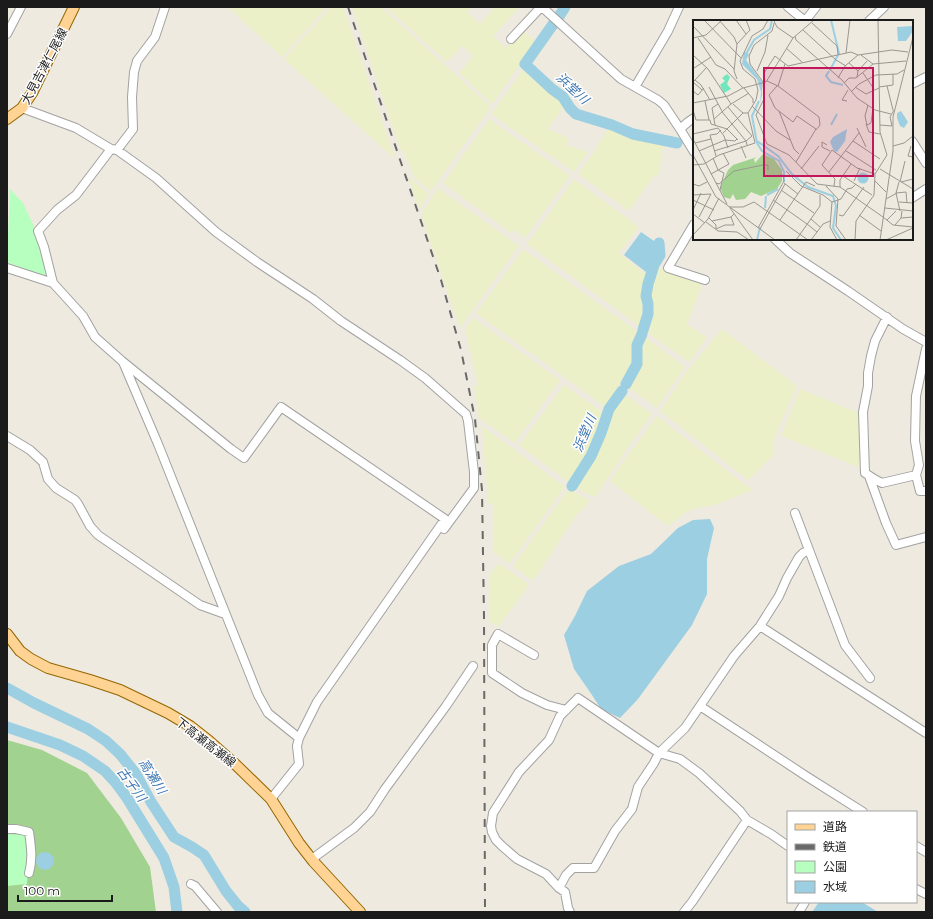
<svg xmlns="http://www.w3.org/2000/svg" width="933" height="919" viewBox="0 0 933 919" font-family="Montserrat,'Noto Sans JP',sans-serif">
<rect width="100%" height="100%" fill="#eeeadf"/>
<path fill="#ecf0c8" d="M 228,7 L 327,7 L 282,57 Z
M 331,7 L 343,7 L 395,159 L 284,59 Z
M 352,7 L 381,7 L 491,107 L 431,191 L 414,177 L 403,150 L 401,151 Z
M 386,7 L 471,7 L 467,12 L 480,24 L 495,7 L 520,7 L 493,36 L 506,48 L 522,30 L 536,42 L 492,104 L 459,73 L 473,56 L 462,46 L 447,62 Z
M 523,70 L 551,95 L 559,100 L 564,106 L 547,130 L 556,132 L 569,139 L 566,145 L 588,152 L 574,172 L 491,114 Z
M 489,119 L 570,176 L 525,238 L 514,230 L 511,233 L 443,183 Z
M 609,127 L 629,135 L 664,142 L 658,176 L 654,176 L 629,211 L 578,174 L 594,152 Z
M 408,176 L 429,194 L 419,209 Z
M 574,179 L 639,227 L 619,253 L 647,275 L 643,293 L 644,306 L 639,326 L 527,244 Z
M 438,188 L 519,246 L 460,328 L 422,218 L 423,211 Z
M 523,249 L 638,332 L 633,340 L 632,360 L 627,372 L 605,407 L 476,313 Z
M 657,267 L 703,282 L 687,324 L 707,338 L 689,362 L 645,331 L 651,312 L 651,304 L 649,296 Z
M 473,318 L 560,380 L 515,443 L 479,418 L 474,386 L 478,385 L 465,329 Z
M 722,329 L 797,386 L 774,439 L 774,455 L 748,480 L 660,411 L 674,391 L 683,376 Z
M 644,336 L 685,367 L 657,408 L 628,387 L 641,361 L 640,345 Z
M 564,385 L 604,413 L 595,440 L 587,458 L 569,483 L 519,445 Z
M 800,389 L 861,414 L 861,468 L 781,436 Z
M 624,394 L 652,414 L 625,452 L 598,493 L 594,497 L 573,486 L 590,460 L 597,446 L 607,419 L 616,404 Z
M 657,416 L 752,490 L 718,504 L 697,508 L 686,512 L 668,526 L 610,481 L 623,462 Z
M 482,426 L 565,487 L 509,564 L 494,552 L 493,504 L 488,503 Z
M 569,488 L 590,501 L 576,516 L 533,581 L 513,566 Z
M 499,563 L 529,585 L 498,627 L 490,622 L 489,575 Z"/>
<path fill="#a2d290" d="M 7,740 L 42,750 L 87,773 L 121,818 L 150,867 L 156,912 L 7,912 Z"/>
<path fill="#b6ffbe" d="M 10,189 L 23,203 L 37,233 L 48,279 L 7,262 Z
M 7,834 L 27,835 L 29,858 L 27,884 L 7,886 Z"/>
<path fill="#9bcfe1" d="M 641,232 L 654,241 L 655,256 L 646,272 L 624,255 Z
M 710,519 L 714,528 L 707,559 L 707,594 L 692,625 L 638,699 L 620,718 L 601,709 L 592,695 L 574,669 L 564,635 L 575,616 L 587,591 L 619,566 L 651,554 L 678,528 L 693,520 Z
M36 861a9 9 0 1 1 18 0a9 9 0 1 1-18 0Z
M 819,902 L 860,902 L 865,904 L 878,912 L 812,912 Z"/>
<g fill="none" stroke-linecap="round" stroke-linejoin="round">
<path stroke="#9bcfe1" stroke-width="11" d="M 558,18 L 565,7
M 554,23 L 525,64 L 552,89 L 563,97 L 570,108 L 576,114 L 612,125 L 633,134 L 677,143
M 643,330 L 648,314 L 648,304 L 646,296 L 648,284 L 654,265 L 660,255 L 659,243
M 626,384 L 637,364 L 637,345 L 642,334
M 572,486 L 591,456 L 601,433 L 609,409 L 622,391
M 7,688 L 34,703 L 88,729 L 106,741 L 120,754 L 136,774 L 151,802 L 174,837 L 192,847 L 204,855 L 226,891 L 238,906 L 245,912
M 7,727 L 60,745 L 83,756 L 105,771 L 116,783 L 127,798 L 164,858 L 174,887 L 177,912"/>
<g stroke="#a2a2a2" stroke-width="10">
<path id="minor" d="M 542,7 L 621,79 L 658,100 L 664,105 L 680,129 L 694,152
M 788,7 L 805,21
M 805,21 L 816,7
M 869,21 L 884,7
M 7,34 L 21,7
M 511,39 L 541,7
M 912,84 L 926,77
M 635,87 L 668,31 L 679,7
M 22,108 L 76,128 L 111,149 L 117,150 L 156,178 L 216,232 L 257,262 L 313,299 L 341,321 L 400,360 L 425,378 L 466,414 L 468,421 L 474,472 L 474,488 L 444,529
M 680,129 L 688,122 L 694,118
M 912,141 L 926,163
M 117,150 L 133,129 L 132,97 L 134,72 L 137,61 L 155,37 L 165,7
M 912,198 L 926,189
M 694,224 L 668,268 L 705,280
M 775,239 L 790,253 L 848,291 L 903,329 L 926,342
M 7,268 L 53,283 L 83,316 L 95,337 L 122,361 L 231,449 L 244,458 L 281,407 L 445,519 L 317,702 L 299,738 L 297,746 L 299,764 L 271,799
M 53,283 L 44,247 L 38,231 L 57,210 L 76,195 L 111,149
M 887,317 L 875,341 L 871,356 L 868,373 L 868,386 L 863,412 L 865,473 L 876,480 L 882,483 L 916,475 L 919,465 L 915,441 L 916,396 L 926,349
M 123,362 L 158,444 L 258,695 L 268,713 L 299,738
M 7,436 L 30,450 L 43,462 L 48,479 L 56,488 L 75,500 L 78,504 L 90,526 L 98,535 L 200,605 L 225,614
M 916,475 L 920,491 L 926,491
M 869,476 L 886,523 L 896,545 L 926,537
M 795,513 L 845,645 L 870,678
M 760,626 L 926,733
M 534,655 L 498,634 L 492,645 L 492,673 L 522,693 L 547,705 L 566,710
M 700,706 L 806,776 L 863,812
M 7,829 L 16,829 L 29,832 C 31,846 33,859 29,873
M 916,846 L 926,852
M 313,861 L 316,856 L 354,828 L 370,812 L 385,789 L 446,706 L 473,666
M 191,884 L 195,886 L 217,912
M 559,888 L 566,875 L 573,868 L 594,868 L 615,831 L 632,809 L 638,787 L 654,763 L 659,753 L 685,728 L 734,656 L 760,626 L 779,596 L 787,578 L 799,557 L 803,553 L 809,550
M 916,889 L 926,894
M 570,912 L 568,908 L 565,892 L 559,888 L 546,874 L 517,859 L 502,846 L 496,840 L 492,832 L 491,826 L 493,813 L 519,772 L 549,740 L 560,716 L 578,698 L 659,753 L 680,759 L 699,773 L 740,811 L 747,820 L 771,834 L 788,846
M 684,912 L 692,902 L 747,820
M 799,912 L 805,902"/>
</g>
<g stroke="#936600" stroke-width="12">
<path id="major" d="M 7,119 L 22,108 L 32,93 L 74,7
M 7,634 L 20,651 L 31,659 L 48,668 L 90,680 L 120,690 L 168,713 L 190,726 L 209,741 L 236,765 L 271,799 L 299,843 L 313,861 L 360,912"/>
</g>
<use href="#minor" stroke="#fff" stroke-width="8"/>
<use href="#major" stroke="#ffd394" stroke-width="10"/>
<path stroke="#696969" stroke-width="2" stroke-dasharray="8 8" stroke-linecap="butt" d="M 348,7 L 441,280 L 461,350 L 475,419 L 482,490 L 484,617 L 485,912"/>
</g>
<g text-anchor="middle" dominant-baseline="central" stroke-width="3" stroke-linejoin="round" paint-order="stroke">
<g font-size="12" fill="#1b1b1b" stroke="#fff">
<text transform="translate(44 66) rotate(-62)">大見吉津仁尾線</text>
<text transform="translate(206 742) rotate(38)">下高瀬高瀬線</text>
</g>
<g font-size="13" font-style="italic" fill="#3f77b3" stroke="#fff">
<text transform="translate(573 88) rotate(43)">浜堂川</text>
<text transform="translate(584 433) rotate(-67)">浜堂川</text>
<text transform="translate(153 776) rotate(57)">高瀬川</text>
<text transform="translate(132 784) rotate(54)">古子川</text>
</g>
</g>
<g transform="translate(693 20)">
<rect width="220" height="220" fill="#eeeadf"/>
<path d="M 70,134 L 81,139 L 89,150 L 89,161 L 84,169 L 68,176 L 58,172 L 52,179 L 43,180 L 40,174 L 37,179 L 31,177 L 27,168 L 35,150 L 40,145 L 64,137 L 61,139 L 62,143 Z" fill="#a2d290"/>
<path d="M 34,54 L 37,57 L 34,64 L 38,69 L 31,73 L 27,65 L 32,61 L 29,58 Z" fill="#74e6bd"/>
<path d="M 220,6 L 220,11 L 213,21 L 205,21 L 204,7 ZM 51,32 L 56,34 L 53,40 L 69,62 L 69,75 L 67,83 L 68,72 L 64,59 L 49,44 ZM 208,91 L 215,102 L 211,108 L 207,106 L 204,98 L 204,93 ZM 154,109 L 152,121 L 144,132 L 141,131 L 137,122 L 140,117 ZM164.5 158a5.5 5.5 0 1 1 11 0a5.5 5.5 0 1 1-11 0Z" fill="#9bcfe1"/>
<path fill="none" stroke="#9bcfe1" stroke-width="2" d="M 53,34 L 61,20 L 77,9 L 79,0M 137,50 L 146,33 L 138,0M 136,51 L 133,56 L 138,62 L 150,65M 66,81 L 59,96 L 64,123 L 69,131 L 86,141 L 91,152 L 91,162M 138,105 L 144,94M 64,121 L 85,136 L 99,154 L 115,167 L 140,176 L 143,186 L 140,208 L 148,220M 74,175 L 85,169M 72,188 L 73,176M 64,220 L 67,207"/>
<path fill="none" stroke="#9a9791" stroke-width="1" d="M 11,0 L 48,38M 26,0 L 41,17 L 44,24 L 41,51 L 44,59M 43,0 L 53,14M 82,3 L 84,7 L 100,18M 119,3 L 144,26 L 145,34M 0,6 L 41,49M 110,10 L 143,40 L 153,46M 102,16 L 103,20 L 149,60 L 164,78 L 182,90 L 198,94M 0,18 L 13,15 L 28,1M 5,18 L 23,45 L 32,49 L 50,68M 44,24 L 57,10 L 53,0M 93,28 L 109,42M 153,33 L 157,0M 0,35 L 15,49 L 38,84M 168,35 L 180,44 L 213,41M 156,43 L 165,51M 1,48 L 18,37M 64,51 L 72,32 L 75,15M 170,53 L 181,69M 164,57 L 165,51 L 174,41M 145,58 L 152,46 L 165,35 L 199,30 L 215,32M 163,58 L 180,44M 2,60 L 14,47M 74,61 L 85,66 L 126,97 L 127,105 L 123,110M 0,62 L 2,60 L 8,65 L 17,80M 0,62 L 9,70M 70,62 L 57,44 L 56,36 L 61,25 L 79,11 L 82,0M 72,62 L 71,53 L 82,36 L 95,46 L 158,32 L 165,35M 70,63 L 71,79 L 63,95 L 74,124 L 96,135 L 124,164 L 147,167 L 190,197M 151,63 L 156,58 L 163,58M 84,66 L 76,75 L 82,88 L 100,102 L 104,96 L 123,109 L 103,142M 85,66 L 92,44M 194,66 L 200,90M 16,67 L 30,93 L 53,121 L 54,125M 162,67 L 173,74 L 186,68M 186,67 L 200,65 L 200,54M 51,68 L 60,79 L 60,83M 0,71 L 5,75 L 11,68M 158,72 L 166,64 L 183,55 L 204,54 L 211,50M 12,81 L 16,100M 154,81 L 149,80 L 155,70M 0,83 L 35,76 L 50,68 L 73,62 L 100,18 L 121,0M 40,84 L 50,93 L 55,93M 175,85 L 172,96 L 174,105 L 178,103 L 180,88M 59,86 L 83,111 L 97,120M 0,90 L 3,100 L 17,100 L 18,104 L 34,109M 86,91 L 101,129 L 106,134M 0,98 L 0,112M 21,99 L 38,84 L 56,73M 173,104 L 176,112 L 187,114M 22,105 L 19,88 L 25,84M 187,105 L 199,106 L 197,97 L 201,90M 164,108 L 173,127M 34,109 L 45,120M 30,113 L 50,93M 0,114 L 25,108 L 31,116 L 35,128M 0,119 L 34,184M 160,121 L 187,139M 2,123 L 18,119M 134,125 L 129,122 L 129,127 L 137,131M 48,126 L 53,138M 200,126 L 211,123 L 220,116M 218,126 L 215,136 L 220,137M 6,131 L 32,120 L 42,121 L 44,119M 21,131 L 53,121 L 59,116 L 35,87M 153,131 L 183,150M 0,135 L 23,177 L 82,220M 23,136 L 17,115 L 24,114 L 28,110M 20,138 L 25,150 L 31,153 L 27,170M 0,145 L 11,144 L 26,135 L 62,123 L 55,93 L 63,80 L 65,70 L 62,59 L 50,49 L 47,41 L 59,16 L 70,9 L 75,0M 108,149 L 126,126M 187,149 L 220,169M 93,151 L 108,166 L 130,175 L 139,182M 136,152 L 166,113M 18,154 L 36,144 L 30,133M 150,156 L 179,175M 161,161 L 167,148M 182,161 L 193,172M 206,162 L 203,173 L 207,191M 207,162 L 212,141M 208,162 L 220,159M 23,163 L 26,164 L 41,151 L 70,145 L 75,145 L 75,150M 91,163 L 105,174M 0,164 L 6,166 L 14,162M 133,166 L 145,179 L 143,206 L 153,220M 141,166 L 142,159 L 129,145 L 139,130 L 164,148 L 182,154M 147,167 L 147,160 L 158,144M 88,170 L 121,193M 203,173 L 213,172 L 214,183M 0,175 L 18,174M 193,179 L 204,173M 0,180 L 21,190M 80,180 L 114,204M 206,182 L 220,183M 36,187 L 50,187 L 61,182 L 115,220M 37,188 L 60,220M 192,188 L 220,191M 0,190 L 8,173M 0,194 L 12,203M 146,195 L 150,196 L 171,167M 166,195 L 188,211M 6,197 L 18,174M 190,197 L 200,205 L 220,207M 16,198 L 23,205 L 23,209M 208,198 L 220,197M 118,199 L 127,207M 87,200 L 113,162 L 122,166M 194,200 L 203,191M 19,201 L 38,197 L 41,194M 13,202 L 25,211 L 44,212 L 56,220M 114,204 L 124,212M 202,205 L 208,198 L 209,191M 65,208 L 91,161 L 90,155 L 87,155M 23,209 L 32,205 L 41,205 L 38,197M 67,209 L 92,164M 0,215 L 15,199 L 26,178M 103,220 L 127,186 L 127,175M 118,220 L 130,204 L 137,201M 144,220 L 137,207 L 139,182 L 148,179 L 154,169 L 159,168 L 163,164M 162,220 L 163,201 L 181,175 L 182,154 L 194,135 L 187,112 L 185,0M 187,220 L 200,131 L 200,97 L 220,17M 193,220 L 220,208"/>
<path fill="#c2185b" fill-opacity="0.15" stroke="#c2185b" stroke-width="2" d="M 71,48 L 180,48 L 180,156 L 71,156 Z"/>
<rect width="220" height="220" fill="none" stroke="#1b1b1b" stroke-width="2"/>
</g>
<rect width="933" height="919" fill="none" stroke="#1b1b1b" stroke-width="16"/>
<rect x="787" y="811" width="130" height="92" fill="#ffffff" stroke="#a4a4a4"/>
<rect x="795" y="824" width="20" height="6" fill="#ffd394" stroke="#a4a4a4"/>
<text x="823" y="831" font-size="12" fill="#1b1b1b">道路</text>
<rect x="795" y="844" width="20" height="6" fill="#696969" stroke="#a4a4a4"/>
<text x="823" y="851" font-size="12" fill="#1b1b1b">鉄道</text>
<rect x="795" y="861" width="20" height="12" fill="#b6ffbe" stroke="#a4a4a4"/>
<text x="823" y="871" font-size="12" fill="#1b1b1b">公園</text>
<rect x="795" y="881" width="20" height="12" fill="#9bcfe1" stroke="#a4a4a4"/>
<text x="823" y="891" font-size="12" fill="#1b1b1b">水域</text>
<path d="M18 895v6h94v-6" fill="none" stroke="#1b1b1b" stroke-width="2"/>
<text x="24" y="895" font-size="12" fill="#1b1b1b" stroke="#ffffff" stroke-width="3" paint-order="stroke">100 m</text>
</svg>
